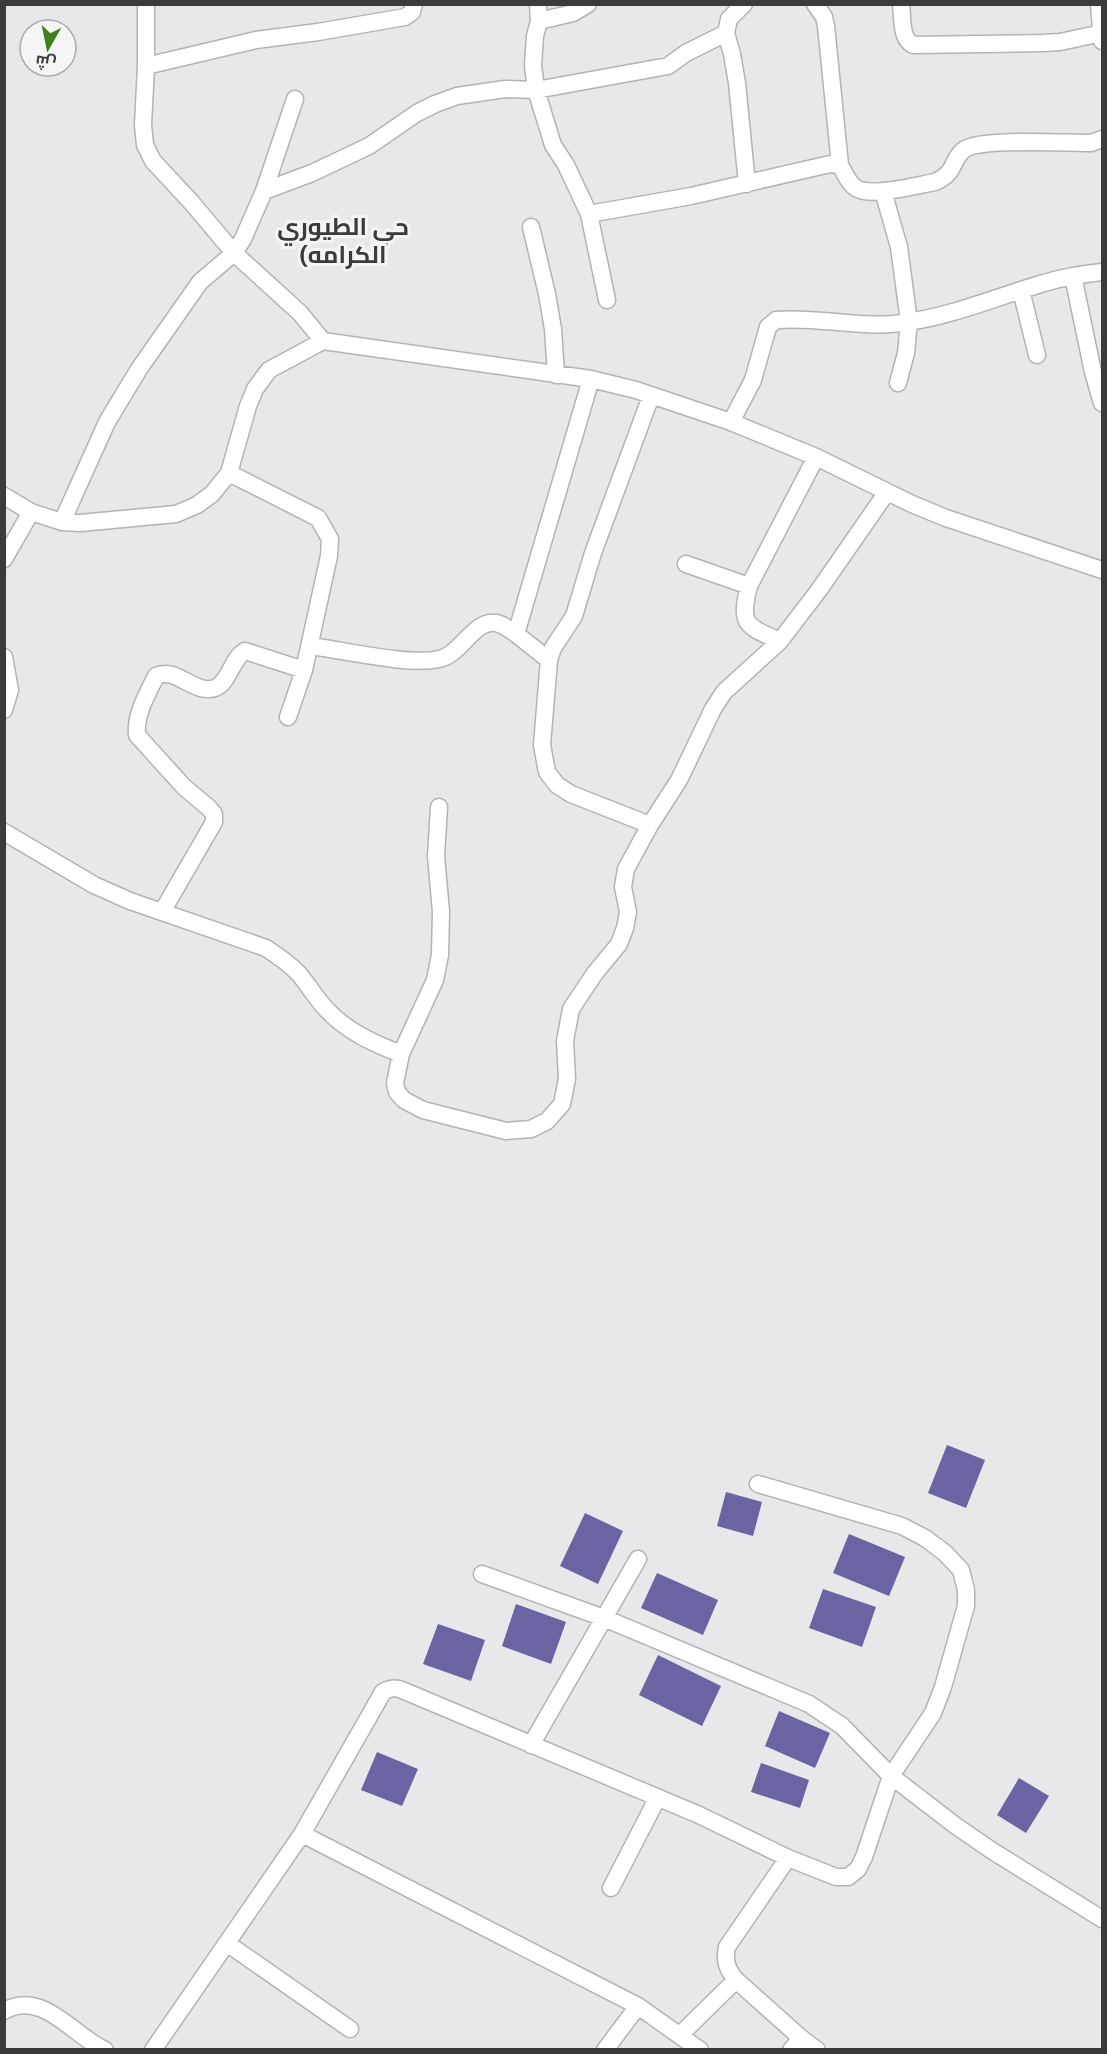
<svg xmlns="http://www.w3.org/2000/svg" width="1107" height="2054" viewBox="0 0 1107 2054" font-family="'IBM Plex Sans',Cairo,sans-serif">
<rect width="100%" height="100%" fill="#e8e8eb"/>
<path fill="#6a64a3" d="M 947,1445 L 985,1460 L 966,1508 L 928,1493 Z
M 726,1492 L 762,1502 L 753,1536 L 717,1526 Z
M 585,1513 L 623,1531 L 598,1584 L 560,1566 Z
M 849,1534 L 905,1557 L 889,1596 L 833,1573 Z
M 657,1573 L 718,1600 L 703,1635 L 641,1608 Z
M 823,1589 L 876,1607 L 862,1647 L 809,1628 Z
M 516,1604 L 566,1622 L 551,1664 L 502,1646 Z
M 438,1624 L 485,1640 L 471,1681 L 423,1664 Z
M 658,1655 L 721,1686 L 702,1726 L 639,1695 Z
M 779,1711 L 830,1733 L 815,1768 L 765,1746 Z
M 377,1752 L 418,1769 L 402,1806 L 361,1790 Z
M 761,1763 L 809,1780 L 800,1808 L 751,1792 Z
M 1019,1778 L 1049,1796 L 1026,1833 L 997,1815 Z"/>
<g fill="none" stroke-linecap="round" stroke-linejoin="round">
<g stroke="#b3b3b6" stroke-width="19">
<path id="minor" d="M 146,4 L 146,66 L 143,125 L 145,145 L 153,161 L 192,203 L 234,253 L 300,313 L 323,341
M 538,4 L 539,21 L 535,36 L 533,65 L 536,90 L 553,145 L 566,165 L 589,214 L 607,300
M 744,4 L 729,19 L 726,33 L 732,54 L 737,83 L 747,184
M 815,4 L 824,17 L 826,26 L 840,165
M 901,4 C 903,18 900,38 913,45 L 1043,43 L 1060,42 L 1102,33
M 1099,4 L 1102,41
M 539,21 L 573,13 L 588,4
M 146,66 L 256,40 L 318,32 L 405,17 L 412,12 L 414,4
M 264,191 L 312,173 L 369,146 L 417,113 L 435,104 L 457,96 L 505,89 L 536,90 L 668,66 L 686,53 L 726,33
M 883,191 L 899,247 L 909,322 L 906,353 L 898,383
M 589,214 L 691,196 L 830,164 L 840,165 C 844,172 849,184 856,188 C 871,198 917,185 935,182 C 957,173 951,158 965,149 C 982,138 1066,143 1091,143 L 1102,139
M 531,227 L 547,294 L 553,329 L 556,375
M 1073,276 L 1093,372 L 1102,403
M 1021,290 L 1037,355
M 731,422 L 753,380 L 768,327 L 776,320 C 821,316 864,330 908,322 C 955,315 999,296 1044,283 C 1063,277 1083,274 1102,272
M 229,473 L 318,518 L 330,539 L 329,556 L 304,670 L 288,717
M 4,496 L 31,512 L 62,522 L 80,523 L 176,514 L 197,505 L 212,494 L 229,473 L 248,406 L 255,389 L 269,370 L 323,341 L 591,379 L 636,390 L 731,422 L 816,457 L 912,504 L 946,518 L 1102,570
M 62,522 L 107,422 L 139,369 L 200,282 L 234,253 L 243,239 L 264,191 L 295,99
M 4,559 L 31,512
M 686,564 L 749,586
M 780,641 C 746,626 739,625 749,586 L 816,457
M 310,646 C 343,650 409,666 439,659 C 461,655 474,619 496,623 C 503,624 510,630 516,634
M 4,657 L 10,690 L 4,710
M 549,660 L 516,634 L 591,379
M 439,807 L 436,856 L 441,912 L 440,955 L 435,980 L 401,1054 L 395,1083 L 397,1092 L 404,1100 L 423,1110 L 506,1131 L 531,1129 L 547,1121 L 562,1104 L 567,1079 L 565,1041 L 571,1009 L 595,973 L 619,944 L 625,928 L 628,912 L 623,887 L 626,869 L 650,825 L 679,780 L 713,709 L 724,692 L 780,641 L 819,590 L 887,492
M 650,825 L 571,794 L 557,785 L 547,772 L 542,745 L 549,660 L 553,648 L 574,616 L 593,553 L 651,396
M 4,832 L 94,885 L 130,901 L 266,948 C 278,956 289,963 299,974 C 309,986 317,1000 328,1011 C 348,1032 375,1044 401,1054
M 162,912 L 214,822 L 214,814 L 209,808 L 184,787 L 137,735 C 135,714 147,695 156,676 C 176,666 194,695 215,688 C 230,682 231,659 245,651 L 304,670
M 482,1574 L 604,1618 L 809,1704 L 842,1726 L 891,1776 L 956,1826 L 994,1852 L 1102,1919
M 531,1745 L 638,1559
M 302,1834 L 638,2006 L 700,2050
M 788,1858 L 727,1947 C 724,1961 727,1969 736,1980 L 801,2038 L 817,2050
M 611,1888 L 657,1799
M 228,1944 L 350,2029
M 4,2011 C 43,1989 73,2036 105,2050
M 680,2035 L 736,1980
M 153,2050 L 302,1834 L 383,1692 C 390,1688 395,1687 402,1690 L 697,1814 L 788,1858 L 836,1877 L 848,1877 L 858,1869 L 864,1857 L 891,1776 L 933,1713 L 943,1687 L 966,1606 L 966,1590 L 961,1570 L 945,1553 L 925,1538 L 902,1526 L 758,1484
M 605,2050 L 638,2006
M 791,2050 L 801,2038"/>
</g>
<use href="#minor" stroke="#fff" stroke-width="16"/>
</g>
<g text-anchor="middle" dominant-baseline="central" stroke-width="6" stroke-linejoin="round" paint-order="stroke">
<g font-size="24" font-weight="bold" fill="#3b3b3c" stroke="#f5f5f8">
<text x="343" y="226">حي الطيوري<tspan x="343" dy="28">(الكرامه</tspan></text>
</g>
</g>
<rect width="1107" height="2054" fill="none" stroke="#3b3b3c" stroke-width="12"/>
<g transform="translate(48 48) rotate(189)"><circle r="28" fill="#f5f5f8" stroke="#ababad" stroke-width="1.5"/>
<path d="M0-4.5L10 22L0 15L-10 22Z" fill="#407f1d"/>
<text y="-9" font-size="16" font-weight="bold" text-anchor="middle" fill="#3b3b3c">ش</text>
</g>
</svg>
